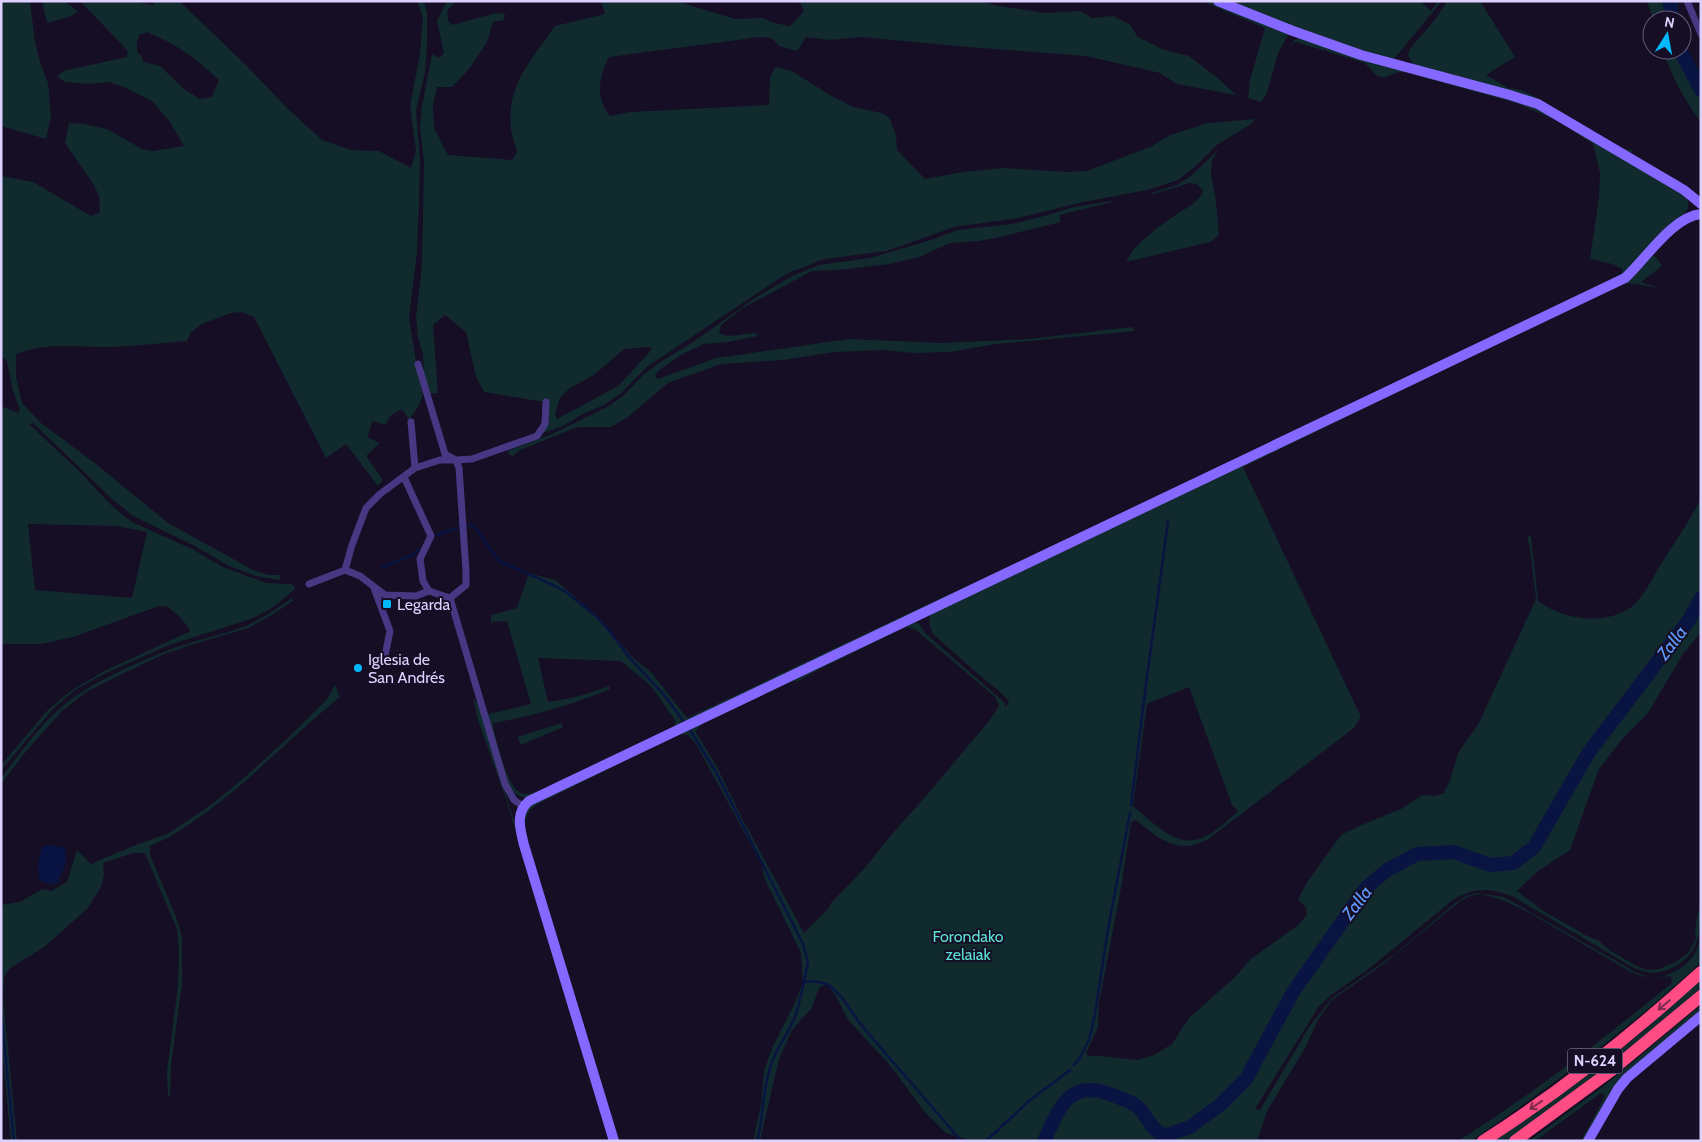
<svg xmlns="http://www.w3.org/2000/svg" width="1702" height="1142" viewBox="0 0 1702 1142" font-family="Cabin,sans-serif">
<rect width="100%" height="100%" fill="#150e24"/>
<path fill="#112a2e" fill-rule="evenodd" d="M 1,1 L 30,1 L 35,42 L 40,62 L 48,83 L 51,116 L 46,139 L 1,126 Z
M 42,1 L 64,1 L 78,11 L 72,16 L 47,23 Z
M 80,1 L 139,1 L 141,3 L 153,5 L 155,1 L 179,1 L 245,64 L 288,109 L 322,140 L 351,150 L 379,151 L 411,168 L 416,151 L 410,106 L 420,53 L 423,17 L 417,1 L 424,1 L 427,13 L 427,45 L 425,73 L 416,110 L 420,160 L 419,203 L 417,252 L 409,318 L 417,368 L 423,395 L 418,407 L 409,420 L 402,409 L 390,416 L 386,425 L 372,421 L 368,437 L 380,443 L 366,456 L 383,480 L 378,486 L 346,444 L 326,458 L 254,317 L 242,312 L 231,313 L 202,324 L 191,332 L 187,341 C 161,343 135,346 109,347 C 77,347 47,342 16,354 L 16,377 L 22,403 L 41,423 L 96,464 L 168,523 L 253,570 L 268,575 L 280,575 L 280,580 L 256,576 L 229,566 L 193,545 L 133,516 L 111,498 L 33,423 L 29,424 L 78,470 L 113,507 L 132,522 L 192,549 L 223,567 L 266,583 L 290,584 L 293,585 L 295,589 L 272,608 L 251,619 L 169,645 L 102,675 L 75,690 L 53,709 L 1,770 L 1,766 L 12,752 L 47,711 L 69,692 L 104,671 L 191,631 L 180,617 L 168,607 L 159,606 L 73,637 L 41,644 L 1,644 L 1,406 L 18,413 L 20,410 L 13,391 L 7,361 L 1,356 L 1,176 L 33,182 L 91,216 L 100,212 L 99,196 L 94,185 L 65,143 L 69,123 L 84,124 L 107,129 L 142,149 L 153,151 L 184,146 L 170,122 L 153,102 L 126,88 L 109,82 L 88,84 L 65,82 L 57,77 L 63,71 L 127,57 L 128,51 ZM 147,32 C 175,43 197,59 219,80 L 212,97 L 200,99 L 184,89 L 160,66 L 143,62 L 142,56 L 137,52 L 137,43 L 139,35 ZM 28,524 L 116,526 L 147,532 L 132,598 L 35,590 Z
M 447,1 L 456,1 L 447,11 L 448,21 L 452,25 L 496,13 L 505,14 L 504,20 L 493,22 L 487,42 L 469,69 L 452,87 L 437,87 L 433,105 L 434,128 L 448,155 L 512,160 L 517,152 C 515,144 512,136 511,129 C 506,85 532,59 555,26 L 605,14 L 601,1 L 676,1 L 735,19 L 763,18 L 774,23 L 790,26 L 804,11 L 800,3 L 797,1 L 978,1 L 999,6 L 1045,13 L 1080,11 L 1092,18 L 1113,16 L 1129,24 L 1138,37 L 1162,49 L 1189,56 L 1219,79 L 1236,95 L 1177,84 L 1160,73 L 1086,56 L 968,47 L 861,37 L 830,40 L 806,37 L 797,51 L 779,46 L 772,38 L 760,37 L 609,57 C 599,76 595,98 610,116 L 630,112 L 769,105 L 770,78 L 775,67 L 792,71 L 830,95 L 853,107 L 882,113 L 889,117 L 896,135 L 897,150 L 925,179 L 963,172 L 1003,168 L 1067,172 L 1087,171 L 1152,146 L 1170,135 L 1208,123 L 1255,119 L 1251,124 L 1217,145 L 1197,165 L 1178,180 L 1147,190 L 1083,202 L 1018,218 L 954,227 L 887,251 L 824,259 L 786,274 L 648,366 L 620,394 L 604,405 L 581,415 L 563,426 L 543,433 L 544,402 L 484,392 L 476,377 L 466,332 L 445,315 L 433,325 L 438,393 L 429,394 L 424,378 L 423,355 L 418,337 L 416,318 L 422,264 L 424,162 L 420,127 L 422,106 L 432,54 L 439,58 L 444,53 L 437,21 ZM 649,347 L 652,348 L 648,354 L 618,386 L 557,419 L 555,414 L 560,398 L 570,388 L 594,375 L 624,349 Z
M 1202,1 L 1211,1 L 1288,32 L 1288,35 L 1278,53 L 1267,93 L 1261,102 L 1248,98 L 1250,80 L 1265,28 Z
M 1228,1 L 1420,1 L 1431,11 L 1438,1 L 1442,1 L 1393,60 L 1334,43 Z
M 1447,1 L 1480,1 L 1515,57 L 1486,75 L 1508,88 L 1521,90 L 1534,96 L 1623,149 L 1634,150 L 1629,154 L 1556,110 L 1418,67 L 1411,62 L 1408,55 L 1409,50 L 1437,17 Z
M 1647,1 L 1677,1 L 1679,20 L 1653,20 Z
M 1682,30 L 1686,48 L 1701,74 L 1701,123 C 1685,100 1671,76 1663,50 L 1682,50 Z
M 1302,38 L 1514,100 L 1545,112 L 1681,194 L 1688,200 L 1688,208 L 1684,214 L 1667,226 L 1625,273 L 527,798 C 519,797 514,793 509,787 L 487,717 L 489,714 L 531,704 L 507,621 L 491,622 L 491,615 L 517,608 L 529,573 L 555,580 L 599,617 L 631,656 L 652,673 L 687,718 L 1206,473 L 1621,274 L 1623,269 L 1612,264 L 1590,259 L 1599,197 L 1600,173 L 1593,144 L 1558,121 L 1516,103 L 1404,72 L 1398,72 L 1384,78 L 1376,75 L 1365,63 L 1296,42 L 1288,47 L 1296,39 ZM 538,658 L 621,661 L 650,685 L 675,720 L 675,726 L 537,792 C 531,793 526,795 521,793 C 507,787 498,746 494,731 L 493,723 C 533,716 572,705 610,689 L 609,686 C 589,694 570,699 548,702 Z
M 1218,150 L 1212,160 L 1211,173 L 1216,201 L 1219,235 L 1210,242 L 1126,262 C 1135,243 1157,228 1174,216 C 1186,207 1198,204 1203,191 L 1197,184 L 1190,183 L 1150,195 L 1152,193 L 1177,185 L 1192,175 Z
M 1111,201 L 1112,202 L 1059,215 L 1061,222 L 1000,237 L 979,241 L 950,243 L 919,257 L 889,264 L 839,270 L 812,271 L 743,308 L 721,325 L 719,333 C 730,339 744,333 755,333 L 758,336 L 728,342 L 704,344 L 681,355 L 658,371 L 655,376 L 658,379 L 716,358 L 849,339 L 941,343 L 1029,339 L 1132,327 L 1135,331 L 996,344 L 950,352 L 914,353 L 883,350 L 835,352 L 783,360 L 721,364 L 668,383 L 628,417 L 611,427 L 578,427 L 570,430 L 520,450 L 512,457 L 507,451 L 550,435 L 609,406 L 625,394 L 642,376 L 657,364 L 693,342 L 755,298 L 792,276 L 819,265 L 870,258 L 934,239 L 957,230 L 1012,224 L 1048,215 L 1074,207 Z
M 1652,256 L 1656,257 L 1662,266 L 1641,282 L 1659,288 C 1647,287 1634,282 1622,284 L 1243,467 L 1361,717 L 1354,728 L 1207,840 C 1202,842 1194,846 1188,846 C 1167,847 1151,832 1136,820 L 1131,822 L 1121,888 L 1099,1003 L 1098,1027 L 1086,1053 L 1088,1056 L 1100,1056 L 1137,1060 L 1152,1056 L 1172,1044 L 1189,1018 L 1235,977 L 1251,959 L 1298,925 L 1307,915 L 1306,907 L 1298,900 L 1306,884 L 1341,835 L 1359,826 L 1401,809 L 1422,795 L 1436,796 L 1444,793 L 1450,780 L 1458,753 L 1479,723 L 1536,599 L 1530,547 L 1527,537 L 1531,536 L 1538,601 C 1561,619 1604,626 1630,608 C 1642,600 1653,577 1661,564 C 1674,543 1690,521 1701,498 L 1701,632 L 1683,654 L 1648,713 L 1624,737 L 1599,769 L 1570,850 L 1538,871 L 1517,891 L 1545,912 L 1587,936 L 1598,940 L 1609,950 L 1635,965 L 1647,970 L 1659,969 L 1676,962 L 1688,953 L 1696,939 L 1695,929 L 1701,897 C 1701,927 1702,956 1669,969 C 1655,975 1645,973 1632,967 L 1512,896 C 1488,888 1477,887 1454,899 L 1366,971 L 1331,995 L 1319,1006 L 1255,1109 L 1260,1110 L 1309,1027 L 1332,998 L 1395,954 L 1455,903 L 1466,896 L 1477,893 L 1504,897 L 1625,966 C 1633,971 1640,975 1650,977 C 1668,979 1690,966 1697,949 C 1699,944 1700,939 1701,934 L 1701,962 C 1680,982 1659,1000 1637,1018 C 1584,1062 1528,1102 1471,1141 L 1458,1141 C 1533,1094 1603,1039 1672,983 L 1671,976 C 1654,978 1647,979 1631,972 L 1526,911 L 1500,899 L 1481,894 L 1470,896 L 1459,902 L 1385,963 L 1332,1000 L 1318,1020 L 1304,1050 L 1267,1111 L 1257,1141 L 965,1141 L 967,1139 L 946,1133 L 923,1110 L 889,1064 L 848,1020 L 836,996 L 827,984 L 819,988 L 811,1009 L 792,1030 L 779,1059 L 760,1141 L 753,1141 L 761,1105 L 764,1071 L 773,1046 L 793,1007 L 803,982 L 801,953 L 764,877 L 762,865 L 696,744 L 688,735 L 679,734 L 536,805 C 526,813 524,820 525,834 L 619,1141 L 616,1141 L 522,829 C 522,816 526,809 536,801 L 910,622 C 919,621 921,626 925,633 L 1004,702 L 1006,708 L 1009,701 L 997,689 L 986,681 L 933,634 C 929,626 928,620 931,612 L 1626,281 L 1643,267 ZM 906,627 L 916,630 L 995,697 L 999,706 L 989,721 L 926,796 L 892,834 L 864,869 L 831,903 L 829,908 L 804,933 L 741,816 L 716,765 L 695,731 L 702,724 L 793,681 L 798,681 L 818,670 ZM 1189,687 L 1232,805 L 1238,811 C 1191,857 1177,844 1133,806 L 1147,704 Z
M 292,598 L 293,601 L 270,616 L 248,628 L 191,645 L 162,655 L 116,677 L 86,692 L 61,712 L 28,749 L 1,784 L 1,778 C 19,755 36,730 57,711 C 89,682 138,662 177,647 C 199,639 222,635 243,627 C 261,620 276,609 292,598 Z
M 335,685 L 340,697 C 284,742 236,797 174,834 C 166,839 158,842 150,846 L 150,855 L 178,922 L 182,937 L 182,984 L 171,1066 L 170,1096 L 168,1095 L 167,1071 L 178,986 L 179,952 L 177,929 L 145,853 L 133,853 L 103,863 L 104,875 L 101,887 L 87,909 L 44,947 L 10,968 L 4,977 L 3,998 L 17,1141 L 11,1141 L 1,1038 L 1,905 L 20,902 L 42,889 L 51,891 L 67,882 L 77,850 L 91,864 L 133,846 L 169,833 L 212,804 L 245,777 L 288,738 L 327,699 Z
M 473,698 L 478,704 L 482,716 L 611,1141 L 609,1141 L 505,796 L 478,720 Z
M 562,723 L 563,727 L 521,745 L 517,737 Z
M 1701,979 L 1701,988 L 1645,1038 L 1560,1104 L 1506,1141 L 1493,1141 L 1601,1065 L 1641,1033 Z
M 1701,1005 L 1701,1012 L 1629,1070 L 1584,1141 L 1581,1141 L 1605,1096 L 1601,1093 L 1535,1141 L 1529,1141 L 1605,1085 Z"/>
<path fill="#091442" d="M 49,845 L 65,848 L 66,862 L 58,883 L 49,884 L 39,880 L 38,863 L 42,847 Z"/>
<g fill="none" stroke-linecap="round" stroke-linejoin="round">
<path stroke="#091442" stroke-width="2.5" d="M 469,525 L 474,526 L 499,561 L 553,585 L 566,592 L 596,616 L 607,628 L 629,657 L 665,696 L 684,722
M 437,535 L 457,528
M 383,567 L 412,555 L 419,549
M 690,730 L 716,772 L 803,944 L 808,962 L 804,982 C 813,981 822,981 830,986 C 844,996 852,1014 863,1027 C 896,1066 929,1103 961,1141
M 1131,806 L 1145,692 L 1168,521
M 1,1011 L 14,1141
M 1074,1065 L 1080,1058 L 1089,1040 L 1095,1014 L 1108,929 L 1130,813
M 757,1141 C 764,1117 762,1092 770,1068 C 775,1050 787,1036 794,1019 C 799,1007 801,994 804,982
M 986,1141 L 1029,1101 L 1070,1070"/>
<path stroke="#091442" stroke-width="14" d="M 1669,1 L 1673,20
M 1680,50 L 1701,90
M 1044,1141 C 1059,1109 1068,1079 1110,1094 C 1119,1098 1131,1101 1138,1107 C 1144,1112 1147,1120 1152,1126 C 1155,1130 1160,1133 1164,1136 L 1190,1127 L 1221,1104 L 1246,1079 L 1293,992 L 1366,888 L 1387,870 L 1417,854 L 1454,852 L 1490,865 L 1513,863 L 1534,847 L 1589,752 L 1689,620 L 1701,598"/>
<path stroke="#473884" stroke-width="7" d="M 1687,1 L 1701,34
M 418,364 L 445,454 L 456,460 L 459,468 L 466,571 L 466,585 L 450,598 L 505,784 L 514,800 L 524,807
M 411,422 L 415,468
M 404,477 L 431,536 L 420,559 L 423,581 L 429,591
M 345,570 L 360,576 L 385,595 L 416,596 L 429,591 L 450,598
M 309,584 L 345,570 L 352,545 L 366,508 L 380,494 L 415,468 L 440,460 L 456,460 L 472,459 L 537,436 L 545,424 L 546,402
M 374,588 L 390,631 L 385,656"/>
<path stroke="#8468ff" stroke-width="10" d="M 1218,1 L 1293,31 L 1361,55 L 1510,95 L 1538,104 L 1684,190 L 1701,204
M 614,1141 L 524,845 C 520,828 515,813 529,801 L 1625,278 C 1646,259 1672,217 1701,214
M 1588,1141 L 1618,1089 L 1627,1078 L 1701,1016"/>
<path stroke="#ff4c84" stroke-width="12" d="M 1483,1141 C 1560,1092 1633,1034 1701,972
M 1515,1141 L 1612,1070 L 1701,996"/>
</g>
<defs><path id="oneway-shaft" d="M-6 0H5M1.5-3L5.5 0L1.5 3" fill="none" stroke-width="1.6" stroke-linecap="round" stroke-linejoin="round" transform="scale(1.25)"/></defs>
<g stroke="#7e2a4f">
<use href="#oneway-shaft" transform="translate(1664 1005) rotate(140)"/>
<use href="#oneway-shaft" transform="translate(1536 1105) rotate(146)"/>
</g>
<g fill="#00b9fc" stroke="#150e24" stroke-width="2">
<rect x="382" y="599" width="10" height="10" rx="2.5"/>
<circle cx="358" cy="668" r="5"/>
</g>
<g text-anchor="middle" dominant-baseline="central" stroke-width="4" stroke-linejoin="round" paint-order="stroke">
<rect fill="#150e24" stroke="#a296bd" stroke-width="1" x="1567.5" y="1048.5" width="55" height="25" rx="4"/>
<g font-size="15" font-weight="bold" fill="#ded1ff">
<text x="1595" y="1061">N-624</text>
</g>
<g font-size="16" fill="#ded1ff" stroke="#150e24" text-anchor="start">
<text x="397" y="604">Legarda</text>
<text x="368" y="659">Iglesia de<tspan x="368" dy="18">San Andrés</tspan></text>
</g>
<g font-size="16" fill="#5ae2d6" stroke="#150e24">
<text x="968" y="936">Forondako<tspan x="968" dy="18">zelaiak</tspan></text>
</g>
<g font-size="18" font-style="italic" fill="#5f9bff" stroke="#150e24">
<text transform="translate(1672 643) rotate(-53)">Zalla</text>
<text transform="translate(1357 903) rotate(-53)">Zalla</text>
</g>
</g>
<rect width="1702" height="1142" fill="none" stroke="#ded1ff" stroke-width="5"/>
<g transform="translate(1667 35) rotate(11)"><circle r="24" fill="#150e24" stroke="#655c7c"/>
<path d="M0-4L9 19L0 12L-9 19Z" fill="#00b9fc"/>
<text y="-8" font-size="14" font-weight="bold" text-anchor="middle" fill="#ded1ff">N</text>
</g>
</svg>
